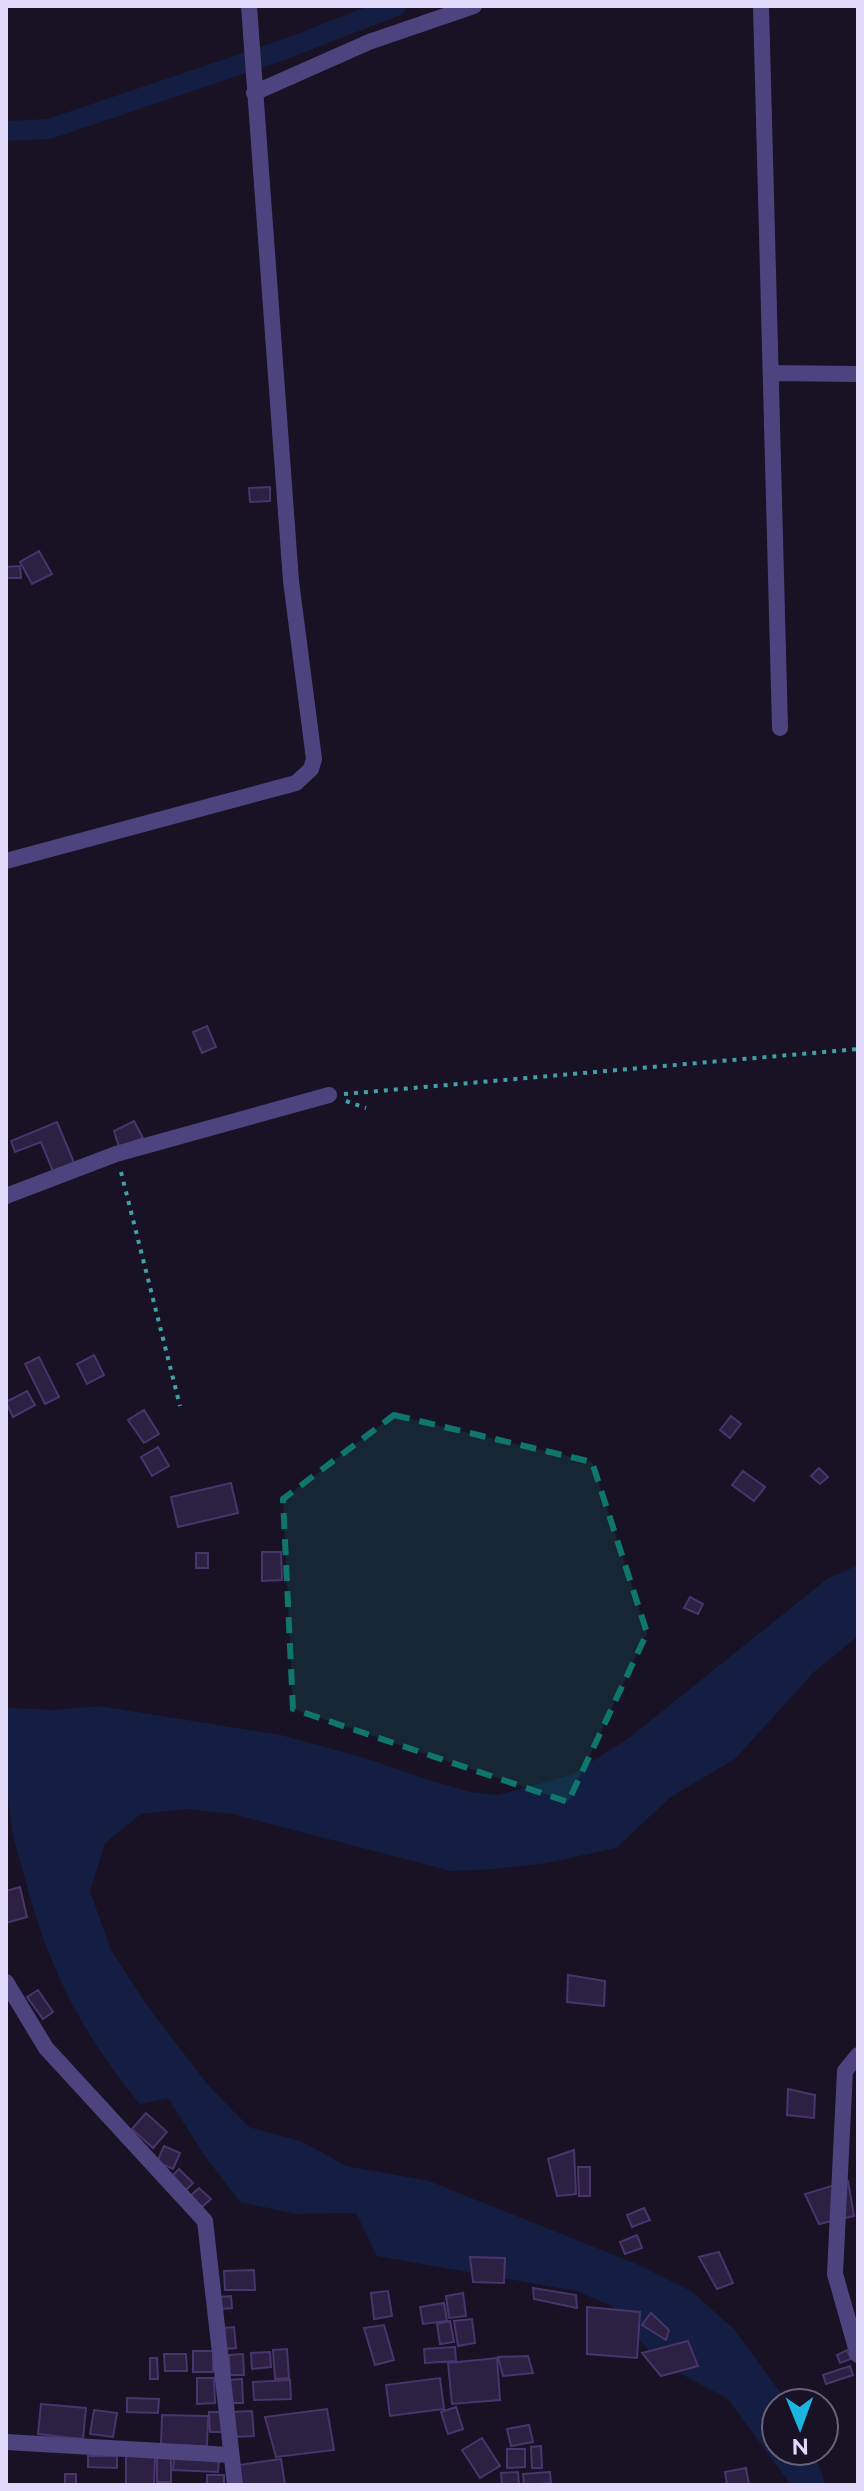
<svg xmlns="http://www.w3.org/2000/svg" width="864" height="2491" viewBox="0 0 864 2491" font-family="Raleway,sans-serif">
<rect width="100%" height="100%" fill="#181224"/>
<path fill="#131e42" d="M 858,1565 L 858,1636 L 814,1672 L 735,1759 L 672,1796 L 616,1848 L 547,1863 L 496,1869 L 451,1871 L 232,1814 L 187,1809 L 141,1814 L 105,1843 L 90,1891 L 111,1950 L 146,2004 L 208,2085 L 249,2127 L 303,2142 L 346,2166 L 429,2181 L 639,2265 L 691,2291 L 734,2329 L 788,2403 L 776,2403 L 776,2451 L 813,2451 L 826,2485 L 791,2485 L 728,2399 L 657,2361 L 612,2306 L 576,2291 L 377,2256 L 356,2213 L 296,2214 L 240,2202 L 204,2155 L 168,2098 L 140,2104 C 81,2033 47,1965 24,1875 C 20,1860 14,1844 12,1828 C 5,1788 6,1745 6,1705 L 9,1708 L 54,1710 L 99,1706 L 281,1735 L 365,1758 L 429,1780 L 471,1792 L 498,1795 L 571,1775 L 630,1737 L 827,1579 Z"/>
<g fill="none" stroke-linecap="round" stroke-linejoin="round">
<path stroke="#131e42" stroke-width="20" d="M 6,131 L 49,129 L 283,50 L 396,6"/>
</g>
<path fill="#2c2043" stroke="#48356c" stroke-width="2" d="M 270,487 L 270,501 L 250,502 L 249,488 Z
M 39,551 L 52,574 L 32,584 L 20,562 Z
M 20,566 L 21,578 L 6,578 L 6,567 Z
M 207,1026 L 216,1047 L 202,1053 L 193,1032 Z
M 134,1121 L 143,1138 L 119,1147 L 114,1131 Z
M 57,1122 L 75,1165 L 54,1174 L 41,1142 L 15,1152 L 11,1141 Z
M 94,1355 L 104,1375 L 87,1384 L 77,1364 Z
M 39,1357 L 59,1397 L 45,1404 L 25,1364 Z
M 27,1391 L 35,1405 L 13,1417 L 6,1402 Z
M 144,1410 L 159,1434 L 144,1443 L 128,1420 Z
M 731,1416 L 741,1424 L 730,1438 L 720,1430 Z
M 158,1447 L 169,1466 L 152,1476 L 141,1457 Z
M 819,1468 L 828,1477 L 820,1484 L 811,1476 Z
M 743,1471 L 765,1487 L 754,1501 L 732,1485 Z
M 231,1483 L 238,1513 L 178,1527 L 171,1497 Z
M 262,1552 L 281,1552 L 282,1580 L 262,1581 Z
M 196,1553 L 208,1553 L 208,1568 L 196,1568 Z
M 690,1597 L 703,1604 L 698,1614 L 684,1608 Z
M 20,1887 L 27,1917 L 6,1923 L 6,1891 Z
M 568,1975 L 605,1981 L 604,2006 L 567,2002 Z
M 38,1990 L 53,2012 L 43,2019 L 27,1997 Z
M 788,2089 L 815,2095 L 814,2118 L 787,2115 Z
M 146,2113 L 167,2132 L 153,2148 L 132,2129 Z
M 164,2146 L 180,2153 L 173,2169 L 157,2162 Z
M 574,2150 L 576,2194 L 557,2196 L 548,2159 Z
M 578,2167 L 590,2167 L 590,2196 L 579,2196 Z
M 179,2169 L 193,2183 L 186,2190 L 172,2176 Z
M 848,2181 L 854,2216 L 819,2224 L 805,2194 Z
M 199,2188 L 211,2199 L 202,2207 L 190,2196 Z
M 644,2208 L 650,2220 L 632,2227 L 627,2215 Z
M 637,2235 L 642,2248 L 625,2254 L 620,2242 Z
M 719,2252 L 733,2283 L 717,2289 L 699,2257 Z
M 470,2257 L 505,2258 L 504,2283 L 473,2282 Z
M 254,2270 L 255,2290 L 225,2290 L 224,2271 Z
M 533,2288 L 576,2295 L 577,2308 L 534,2299 Z
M 388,2291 L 392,2316 L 374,2319 L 371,2293 Z
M 463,2293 L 466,2316 L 449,2318 L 446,2296 Z
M 231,2296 L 232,2308 L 221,2309 L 219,2297 Z
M 444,2303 L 447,2321 L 423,2324 L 420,2307 Z
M 587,2307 L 640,2312 L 637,2358 L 587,2354 Z
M 651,2313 L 669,2330 L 666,2340 L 642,2325 Z
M 472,2319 L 475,2343 L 458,2346 L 454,2321 Z
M 450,2321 L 454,2342 L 440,2344 L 437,2324 Z
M 384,2325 L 394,2360 L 375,2365 L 364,2328 Z
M 234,2327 L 236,2348 L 225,2349 L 223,2328 Z
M 688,2341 L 698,2366 L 661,2376 L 642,2353 Z
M 455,2347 L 456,2361 L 425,2363 L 424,2349 Z
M 287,2349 L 289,2378 L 275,2379 L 273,2350 Z
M 847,2350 L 851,2359 L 840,2363 L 837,2355 Z
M 193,2351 L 213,2351 L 213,2372 L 193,2372 Z
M 270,2352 L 271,2367 L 252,2369 L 251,2353 Z
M 164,2354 L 186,2354 L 187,2371 L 165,2371 Z
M 243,2354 L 244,2375 L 230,2375 L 229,2355 Z
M 528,2356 L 533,2373 L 503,2376 L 498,2357 Z
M 150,2358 L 157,2358 L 158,2379 L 150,2379 Z
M 497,2358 L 500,2400 L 452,2404 L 448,2363 Z
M 850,2366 L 853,2375 L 826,2384 L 823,2375 Z
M 197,2378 L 214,2378 L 215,2403 L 197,2404 Z
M 440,2378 L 444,2409 L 390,2416 L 386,2385 Z
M 242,2379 L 243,2403 L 229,2403 L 228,2380 Z
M 290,2380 L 291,2399 L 254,2400 L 253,2382 Z
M 127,2398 L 159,2399 L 158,2413 L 127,2412 Z
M 41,2404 L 86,2408 L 83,2439 L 38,2434 Z
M 456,2407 L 463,2429 L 448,2434 L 441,2412 Z
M 327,2409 L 334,2450 L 276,2457 L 265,2417 Z
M 94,2410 L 117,2413 L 113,2437 L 90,2434 Z
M 252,2411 L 254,2436 L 232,2437 L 231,2412 Z
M 209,2412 L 224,2412 L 225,2432 L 210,2432 Z
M 162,2415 L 208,2416 L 207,2446 L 161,2445 Z
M 529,2425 L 533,2442 L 511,2446 L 507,2429 Z
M 482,2438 L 500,2466 L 480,2478 L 462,2450 Z
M 541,2446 L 542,2468 L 532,2468 L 531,2447 Z
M 507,2449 L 525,2449 L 525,2467 L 507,2468 Z
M 88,2456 L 117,2456 L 117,2468 L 88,2467 Z
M 126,2456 L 155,2456 L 154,2485 L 126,2485 Z
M 157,2458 L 171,2458 L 171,2482 L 157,2482 Z
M 174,2458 L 219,2459 L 218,2472 L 173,2470 Z
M 281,2459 L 285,2485 L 241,2485 L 239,2465 Z
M 746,2468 L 749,2485 L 727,2485 L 725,2472 Z
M 518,2472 L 519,2485 L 502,2485 L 501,2473 Z
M 550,2472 L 551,2483 L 524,2485 L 523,2474 Z
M 65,2474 L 76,2474 L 76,2485 L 65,2485 Z
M 207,2475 L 224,2475 L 224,2485 L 207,2485 Z"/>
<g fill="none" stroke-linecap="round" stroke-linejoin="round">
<path stroke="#3fa1aa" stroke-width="4" stroke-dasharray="4 6" stroke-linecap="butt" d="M 344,1094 L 858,1049
M 346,1101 L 366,1108
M 121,1172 L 180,1406"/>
<path stroke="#4d437e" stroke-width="16" d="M 761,6 L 780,728
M 254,93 L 369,42 L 474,6
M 771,373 L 858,374
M 6,861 L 296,783 L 311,769 L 314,759 L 291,581 L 249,6
M 6,1196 L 116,1154 L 329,1095
M 6,1982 L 46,2048 L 205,2221 L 235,2485
M 858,2055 L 845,2071 L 835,2274 L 858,2355
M 6,2442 L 230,2455"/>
</g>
<path fill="#0f766e" fill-opacity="0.2" stroke="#0f766e" stroke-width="6" stroke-dasharray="16 10" stroke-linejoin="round" d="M 394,1415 L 592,1462 L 647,1633 L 568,1802 L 293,1709 L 283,1499 Z"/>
<rect width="864" height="2491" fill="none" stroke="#e2dafa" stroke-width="16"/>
<g transform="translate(800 2427) rotate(179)"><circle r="38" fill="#181224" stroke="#69627a" stroke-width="2"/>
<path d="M0-6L14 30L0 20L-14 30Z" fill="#1eb4e2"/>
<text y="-12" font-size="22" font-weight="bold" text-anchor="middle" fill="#e2dafa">N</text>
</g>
</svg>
